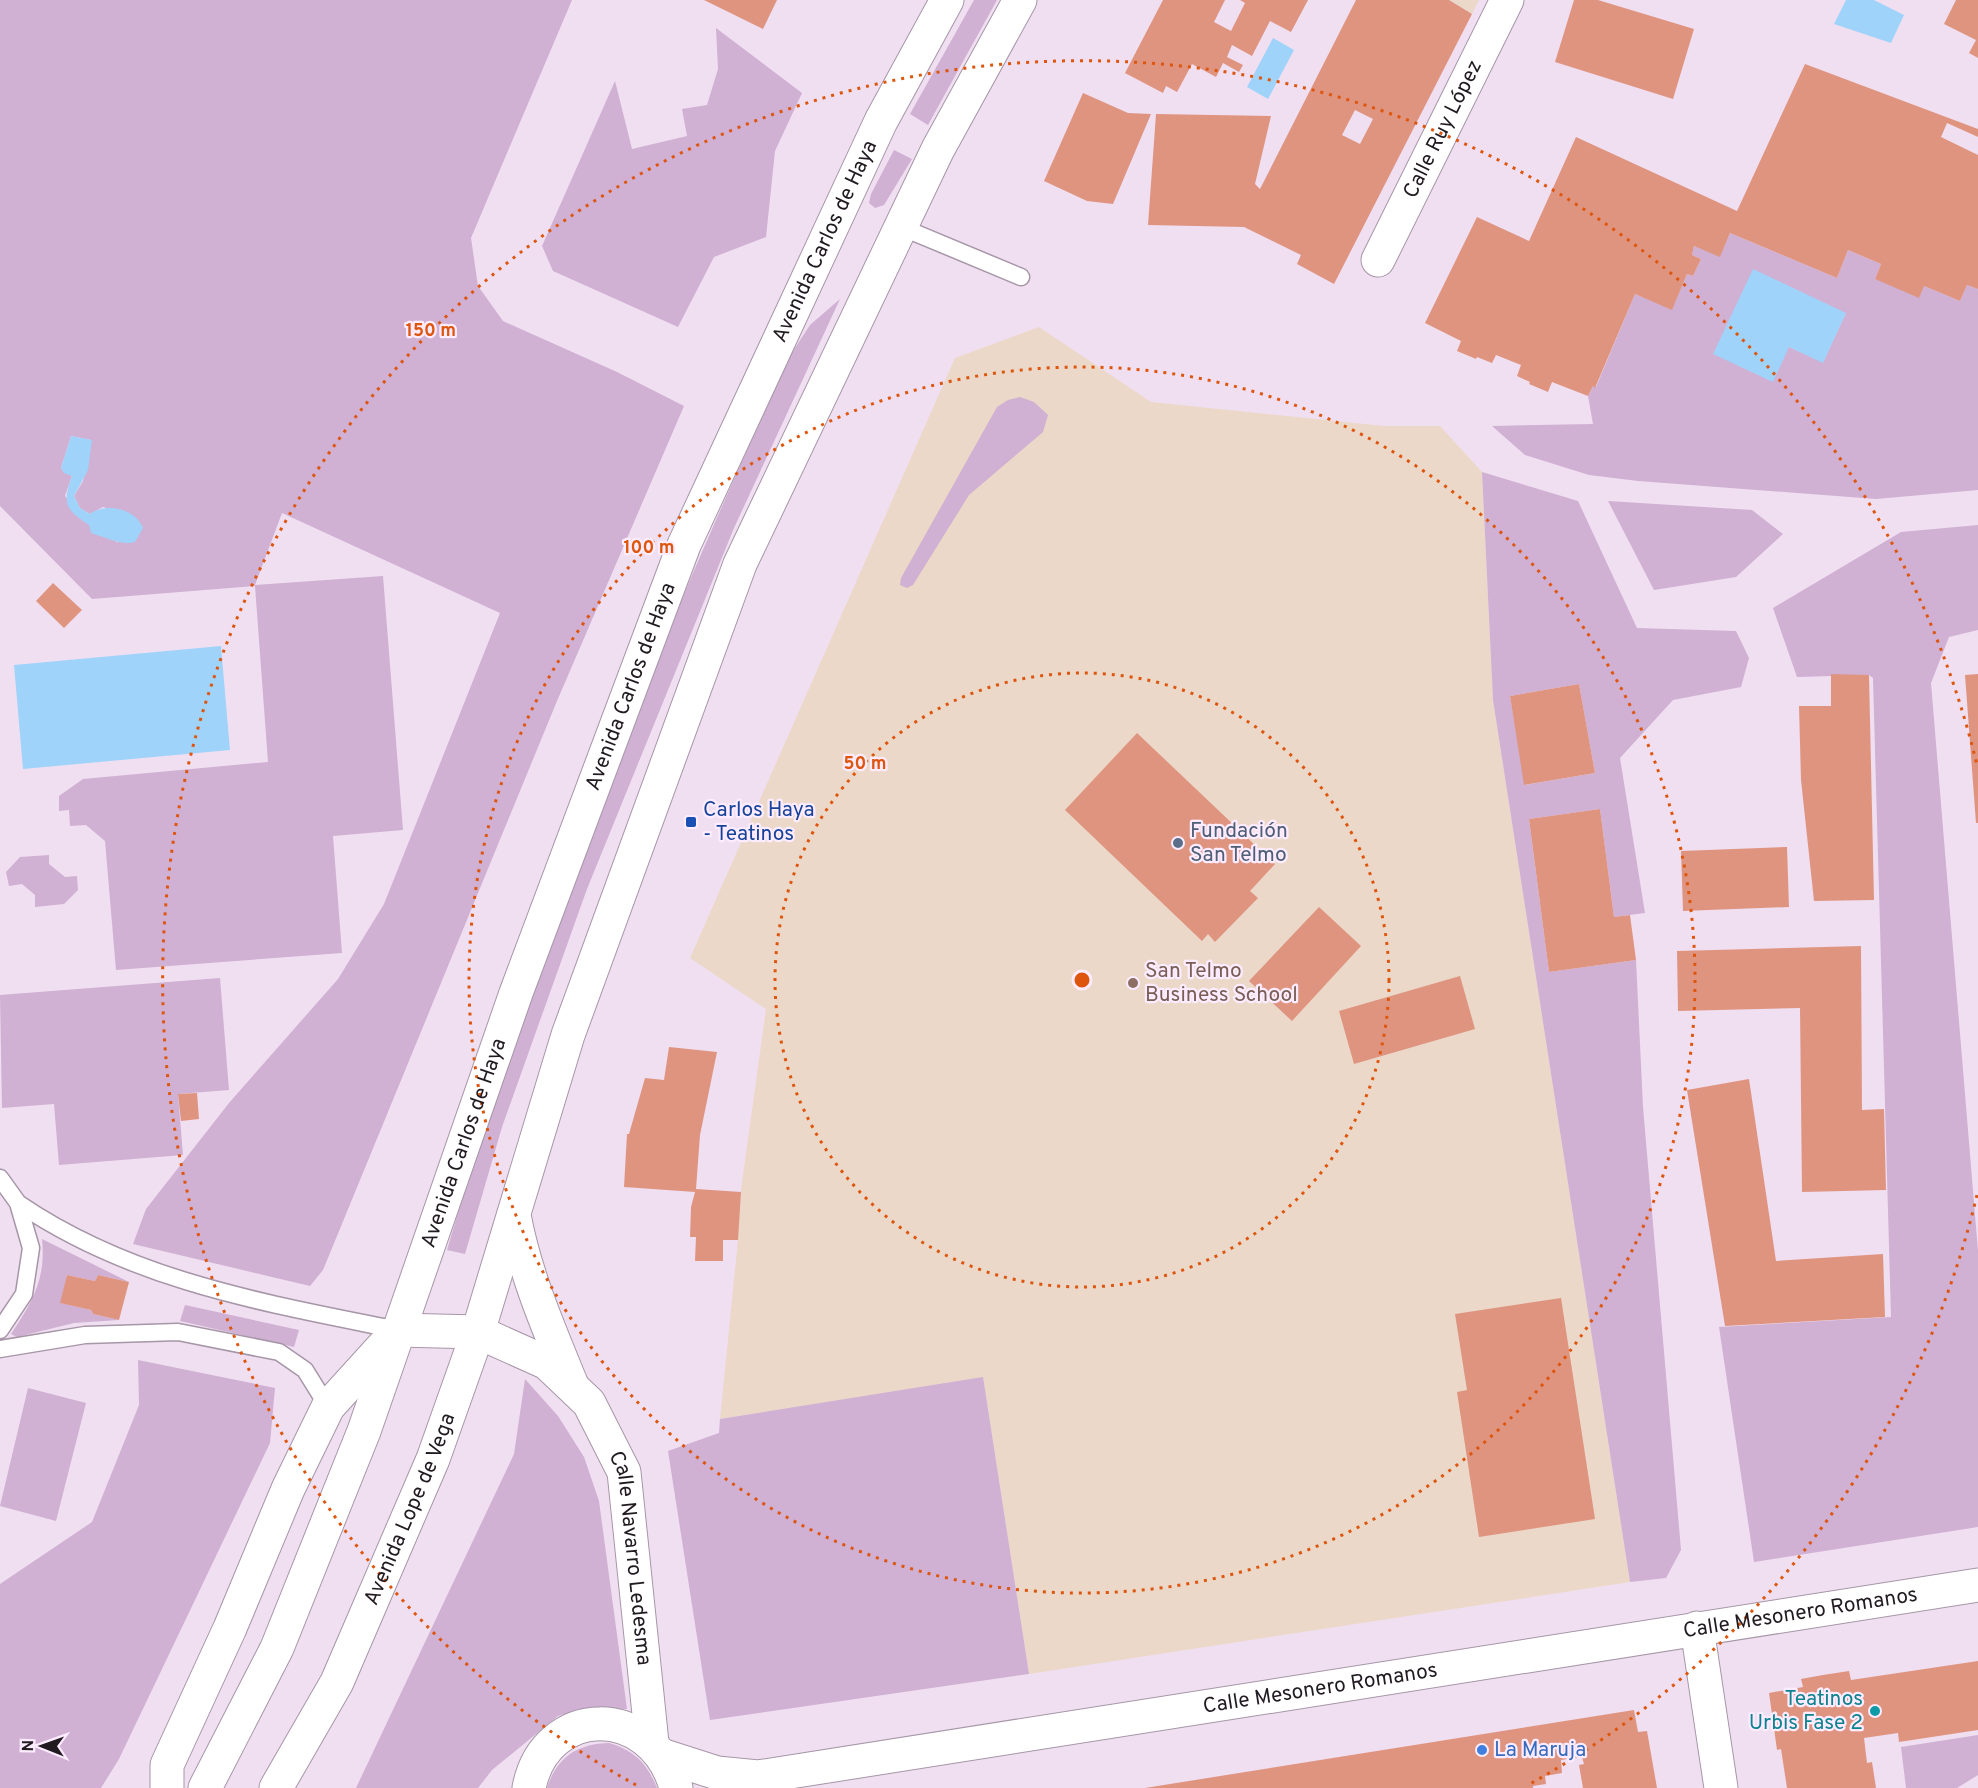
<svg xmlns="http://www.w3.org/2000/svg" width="1978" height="1788" viewBox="0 0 1978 1788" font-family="Overpass,sans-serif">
<rect width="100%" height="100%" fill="#f0dff1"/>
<path fill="#ebd8c8" d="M 1449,0 L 1479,0 L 1472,14 Z
M 1039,327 L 1151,402 L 1384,426 L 1440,426 L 1482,472 L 1493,700 L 1630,1582 L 1029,1674 L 983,1378 L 720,1419 L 738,1240 L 738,1211 L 766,1009 L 690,958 L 955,358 Z"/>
<path fill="#d0b0d3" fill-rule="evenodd" d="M 0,0 L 572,0 L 471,238 L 478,286 L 503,321 L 617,372 L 684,406 L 557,701 L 323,1270 L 310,1286 L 133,1244 L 146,1209 L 229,1103 L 338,979 L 384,904 L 500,613 L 282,513 L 255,585 L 383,576 L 403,830 L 333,836 L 342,953 L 116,970 L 105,841 L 86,825 L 70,826 L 69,810 L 59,811 L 59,796 L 83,779 L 268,762 L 255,586 L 92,599 L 0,506 ZM 71,436 L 91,440 L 83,481 L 74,496 L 80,508 L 90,514 L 103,507 L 110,509 L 118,543 L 112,538 L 99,535 L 65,496 L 72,476 L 61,468 Z
M 974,0 L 997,0 L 928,125 L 910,114 Z
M 716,28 L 802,93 L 775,151 L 766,237 L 714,257 L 678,327 L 553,271 L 542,246 L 615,81 L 632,149 L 687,136 L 682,109 L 707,105 L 718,69 Z
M 894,150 L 912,159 L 884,205 L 875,208 L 869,203 L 871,194 Z
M 1730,233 L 1837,278 L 1848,250 L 1881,264 L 1875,279 L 1924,286 L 1960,301 L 1967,285 L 1978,289 L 1978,490 L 1876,499 L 1638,481 L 1589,475 L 1525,455 L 1492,426 L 1593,424 L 1588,396 L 1593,386 L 1596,387 L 1635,294 L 1672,309 L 1687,274 L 1693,276 L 1701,259 L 1692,255 L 1694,246 L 1720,256 ZM 1846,313 L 1823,362 L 1789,347 Z
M 840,299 L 734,528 L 587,889 L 502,1127 L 465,1254 L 447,1250 C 537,942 656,644 791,354 L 810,325 Z
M 1020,397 L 1034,402 L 1048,415 L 1043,432 L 969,495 L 913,585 L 907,588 L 900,585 L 901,578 L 997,407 L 1008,400 Z
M 1482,472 L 1578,501 L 1637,628 L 1736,631 L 1749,658 L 1741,687 L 1673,700 L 1620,758 L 1645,913 L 1614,917 L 1600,809 L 1529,819 L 1549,972 L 1636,960 L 1643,1107 L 1681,1550 L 1666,1578 L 1630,1582 L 1493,700 ZM 1579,684 L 1595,773 L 1525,785 L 1510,696 Z
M 1608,501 L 1752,510 L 1783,534 L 1736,577 L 1654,590 Z
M 1978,525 L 1978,630 L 1949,637 L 1931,683 L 1978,1251 L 1978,1527 L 1754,1562 L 1719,1327 L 1891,1317 L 1873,678 L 1869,675 L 1797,677 L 1773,608 L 1901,532 Z
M 49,855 L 49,864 L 65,877 L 77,876 L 78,890 L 64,904 L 35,907 L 35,895 L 22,884 L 9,886 L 6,872 L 20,857 Z
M 220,978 L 229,1090 L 178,1094 L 183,1155 L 59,1165 L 54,1104 L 2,1108 L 0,995 Z
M 42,1239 L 129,1282 L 98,1275 L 95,1281 L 67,1275 L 61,1303 L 91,1310 L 93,1314 L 119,1320 L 74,1323 L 17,1337 L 11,1334 C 33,1301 46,1279 42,1239 Z
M 185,1305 L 299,1330 L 294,1347 L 180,1321 Z
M 138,1360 L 275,1388 L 270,1443 L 119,1759 L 101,1788 L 0,1788 L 0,1584 L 92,1522 L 139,1405 Z
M 983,1377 L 1029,1674 L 710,1720 L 668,1451 L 719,1433 L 720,1419 Z
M 525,1379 L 558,1416 L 584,1457 L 599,1501 L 627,1709 L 589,1708 L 558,1716 L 492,1770 L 478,1788 L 356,1788 L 514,1454 Z
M 28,1388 L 86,1403 L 56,1521 L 0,1506 Z
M 1978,1735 L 1978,1775 L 1957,1788 L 1906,1788 L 1901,1747 Z
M 609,1743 C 635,1751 647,1763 657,1788 L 547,1788 C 557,1757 577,1744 609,1743 Z"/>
<path fill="#a0d3fa" d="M 1846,0 L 1874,0 L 1904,15 L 1891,43 L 1834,24 Z
M 1273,38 L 1294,50 L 1268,99 L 1247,87 Z
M 1753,269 L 1846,313 L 1823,363 L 1789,347 L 1773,382 L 1713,354 Z
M 71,436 L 92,440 L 88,470 L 74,496 L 80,508 L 90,514 C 106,502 136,509 143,528 L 135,542 C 123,546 104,537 91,533 L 89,525 C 65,509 62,504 72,476 L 64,473 L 61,468 Z
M 221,646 L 230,750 L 23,769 L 14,665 Z"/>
<path fill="#df9480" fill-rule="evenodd" d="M 704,0 L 777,0 L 763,29 Z
M 1163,0 L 1225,0 L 1214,22 L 1231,31 L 1245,3 L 1240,0 L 1308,0 L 1291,32 L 1270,21 L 1252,56 L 1232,45 L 1227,57 L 1243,65 L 1239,72 L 1223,63 L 1216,77 L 1192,64 L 1177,92 L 1166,86 L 1163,93 L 1125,73 Z
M 1356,0 L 1449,0 L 1472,14 L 1334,284 L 1297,264 L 1301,255 L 1244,227 L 1148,225 L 1156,114 L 1271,116 L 1255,184 L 1260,189 ZM 1355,110 L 1373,119 L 1360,144 L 1342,135 Z
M 1574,0 L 1598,0 L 1694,29 L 1673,99 L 1555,62 Z
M 1956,0 L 1978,0 L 1978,58 L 1969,53 L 1976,40 L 1944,24 Z
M 1805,64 L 1978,129 L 1978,137 L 1947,123 L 1941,137 L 1978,155 L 1978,289 L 1967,285 L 1960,301 L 1924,286 L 1919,298 L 1875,279 L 1881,264 L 1848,250 L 1837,278 L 1730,233 L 1720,257 L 1694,246 L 1692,255 L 1701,259 L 1693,276 L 1687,274 L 1672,310 L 1635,294 L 1595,388 L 1593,386 L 1588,396 L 1552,382 L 1548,392 L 1529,384 L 1530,382 L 1517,376 L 1521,365 L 1496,355 L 1492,363 L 1477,357 L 1476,359 L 1457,351 L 1461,341 L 1425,323 L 1477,217 L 1529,241 L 1576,137 L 1737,211 Z
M 1083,93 L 1128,113 L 1151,114 L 1113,204 L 1087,201 L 1044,181 Z
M 53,583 L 82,610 L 64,628 L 36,601 Z
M 1831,674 L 1869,675 L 1874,900 L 1814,901 L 1801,780 L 1799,706 L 1831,706 Z
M 1978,674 L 1978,823 L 1976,823 L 1965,675 Z
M 1579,684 L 1595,773 L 1524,785 L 1510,696 Z
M 1137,733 L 1275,864 L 1250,891 L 1258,898 L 1215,942 L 1208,934 L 1202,941 L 1065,810 Z
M 1600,809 L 1614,917 L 1630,915 L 1636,960 L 1549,972 L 1529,819 Z
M 1787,847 L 1789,907 L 1683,911 L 1681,851 Z
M 1319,907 L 1361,946 L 1292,1021 L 1249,981 Z
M 1861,946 L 1862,1110 L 1884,1109 L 1886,1190 L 1802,1192 L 1800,1008 L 1678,1011 L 1677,951 Z
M 1460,976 L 1475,1029 L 1354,1064 L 1339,1011 Z
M 669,1047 L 717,1052 L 700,1135 L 696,1189 L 741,1192 L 738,1240 L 723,1240 L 723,1261 L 695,1261 L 696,1237 L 690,1237 L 691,1207 L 695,1192 L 624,1187 L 627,1134 L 629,1134 L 645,1078 L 664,1080 Z
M 1749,1079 L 1776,1261 L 1883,1254 L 1885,1317 L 1725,1326 L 1687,1090 Z
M 197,1093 L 199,1119 L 181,1121 L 178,1094 Z
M 67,1275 L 95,1281 L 98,1275 L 129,1282 L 119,1320 L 93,1314 L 91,1310 L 60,1303 Z
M 1561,1298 L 1595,1519 L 1479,1537 L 1457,1392 L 1467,1390 L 1455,1314 Z
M 1978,1661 L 1978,1730 L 1899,1742 L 1898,1733 L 1864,1738 L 1867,1763 L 1872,1762 L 1876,1788 L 1787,1788 L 1781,1749 L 1777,1750 L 1769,1693 L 1803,1687 L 1801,1679 L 1823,1675 L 1849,1671 L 1851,1680 Z
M 1634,1710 L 1638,1732 L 1647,1731 L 1657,1788 L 1583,1788 L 1579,1765 L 1584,1764 L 1582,1757 L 1561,1760 L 1562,1773 L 1545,1776 L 1546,1784 L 1533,1786 L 1533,1788 L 1145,1788 Z"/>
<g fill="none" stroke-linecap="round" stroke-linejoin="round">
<g stroke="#a696a7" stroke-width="19">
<path id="lane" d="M 901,227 L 1021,277
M 0,1178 L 18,1203 L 31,1248 L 24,1294 L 0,1330
M 18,1203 C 132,1281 265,1303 398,1330
M 0,1349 L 85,1335 L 178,1332 L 279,1352 L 305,1370 L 328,1407"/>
</g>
<g stroke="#a696a7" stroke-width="35">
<g id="street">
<path id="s1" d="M 1378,260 L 1507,0"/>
<path d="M 1697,1628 L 1721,1788"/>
</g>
</g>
<g stroke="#a696a7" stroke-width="35">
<g id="secondary">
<path d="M 514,1215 C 525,1274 548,1327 571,1383"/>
<path id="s2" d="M 664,1756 L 717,1773 L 758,1777 L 1978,1585"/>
<path id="s3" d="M 167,1788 L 167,1765 L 230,1628 L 288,1489 L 328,1407 L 398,1330 L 478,1332 L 547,1363 L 589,1403 L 624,1472 L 652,1743"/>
<path d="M 529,1788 C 545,1703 653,1702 676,1788"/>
</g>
</g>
<g stroke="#a696a7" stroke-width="35">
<g id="primary">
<path id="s4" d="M 205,1788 L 277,1648 L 364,1431 L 516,993 L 684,545 L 881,121 L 947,0"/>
<path id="s5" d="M 276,1788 L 337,1682 L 433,1459 L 478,1332 L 568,1035 L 740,564 L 938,149 L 1020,0"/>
</g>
</g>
<use href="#lane" stroke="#fff" stroke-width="16"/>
<use href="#street" stroke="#fff" stroke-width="33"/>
<use href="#secondary" stroke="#fff" stroke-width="33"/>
<use href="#primary" stroke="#fff" stroke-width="33"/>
</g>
<g fill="none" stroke="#de560d" stroke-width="3" stroke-dasharray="3 6">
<circle cx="1082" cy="980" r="307"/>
<circle cx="1082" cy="980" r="613"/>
<path d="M1977 1195A920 920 0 0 1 1528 1785M636 1785A920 920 0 1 1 1977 765"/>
</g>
<rect fill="#1a4fb4" stroke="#fdecff" stroke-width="2" x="685" y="816" width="12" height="12" rx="3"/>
<circle fill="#5c6f8a" stroke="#fdecff" stroke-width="2" cx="1178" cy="843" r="6"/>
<circle fill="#8d6e63" stroke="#fdecff" stroke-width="2" cx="1133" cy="983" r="6"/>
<circle fill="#0f9aa8" stroke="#fdecff" stroke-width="2" cx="1875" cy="1711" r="6"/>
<circle fill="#3f7fe0" stroke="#fdecff" stroke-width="2" cx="1482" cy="1750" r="6"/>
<g text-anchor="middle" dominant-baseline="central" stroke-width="4.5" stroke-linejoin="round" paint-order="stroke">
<g font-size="21" fill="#211b21" stroke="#fdecff">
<text stroke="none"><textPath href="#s1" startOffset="146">Calle Ruy López</textPath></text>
<text stroke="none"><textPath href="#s4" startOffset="1668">Avenida Carlos de Haya</textPath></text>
<text stroke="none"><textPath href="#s4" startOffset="1182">Avenida Carlos de Haya</textPath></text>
<text stroke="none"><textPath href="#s4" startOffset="696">Avenida Carlos de Haya</textPath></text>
<text stroke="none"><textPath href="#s5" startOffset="310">Avenida Lope de Vega</textPath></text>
<text stroke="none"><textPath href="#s3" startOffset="897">Calle Navarro Ledesma</textPath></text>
<text stroke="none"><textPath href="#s2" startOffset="1152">Calle Mesonero Romanos</textPath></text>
<text stroke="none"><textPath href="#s2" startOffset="666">Calle Mesonero Romanos</textPath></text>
</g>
<g font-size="21" fill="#164399" stroke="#fdecff" text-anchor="start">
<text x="703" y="810">Carlos Haya<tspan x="703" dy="24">- Teatinos</tspan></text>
</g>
<g font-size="21" fill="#4e5e75" stroke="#fdecff" text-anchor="start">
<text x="1190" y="831">Fundación<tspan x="1190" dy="24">San Telmo</tspan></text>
</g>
<g font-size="21" fill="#785e54" stroke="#fdecff" text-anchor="start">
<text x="1145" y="971">San Telmo<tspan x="1145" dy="24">Business School</tspan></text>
</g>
<g font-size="21" fill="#0d838f" stroke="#fdecff" text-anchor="end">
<text x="1863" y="1699">Teatinos<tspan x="1863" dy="24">Urbis Fase 2</tspan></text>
</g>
<g font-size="21" fill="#366cbe" stroke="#fdecff" text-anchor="start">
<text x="1494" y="1750">La Maruja</text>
</g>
</g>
<circle cx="1082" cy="980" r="9" fill="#de560d" stroke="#fdecff" stroke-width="3"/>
<g font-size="18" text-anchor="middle" font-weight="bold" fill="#de560d" stroke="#fdecff" stroke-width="4.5" stroke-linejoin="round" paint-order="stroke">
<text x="431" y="336">150 m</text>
<text x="649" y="553">100 m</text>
<text x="865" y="769">50 m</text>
</g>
<g transform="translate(42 1746) rotate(271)" stroke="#fdecff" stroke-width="4.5" paint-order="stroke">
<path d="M0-4.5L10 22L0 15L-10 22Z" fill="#211b21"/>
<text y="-9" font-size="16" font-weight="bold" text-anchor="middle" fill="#211b21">N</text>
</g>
</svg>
